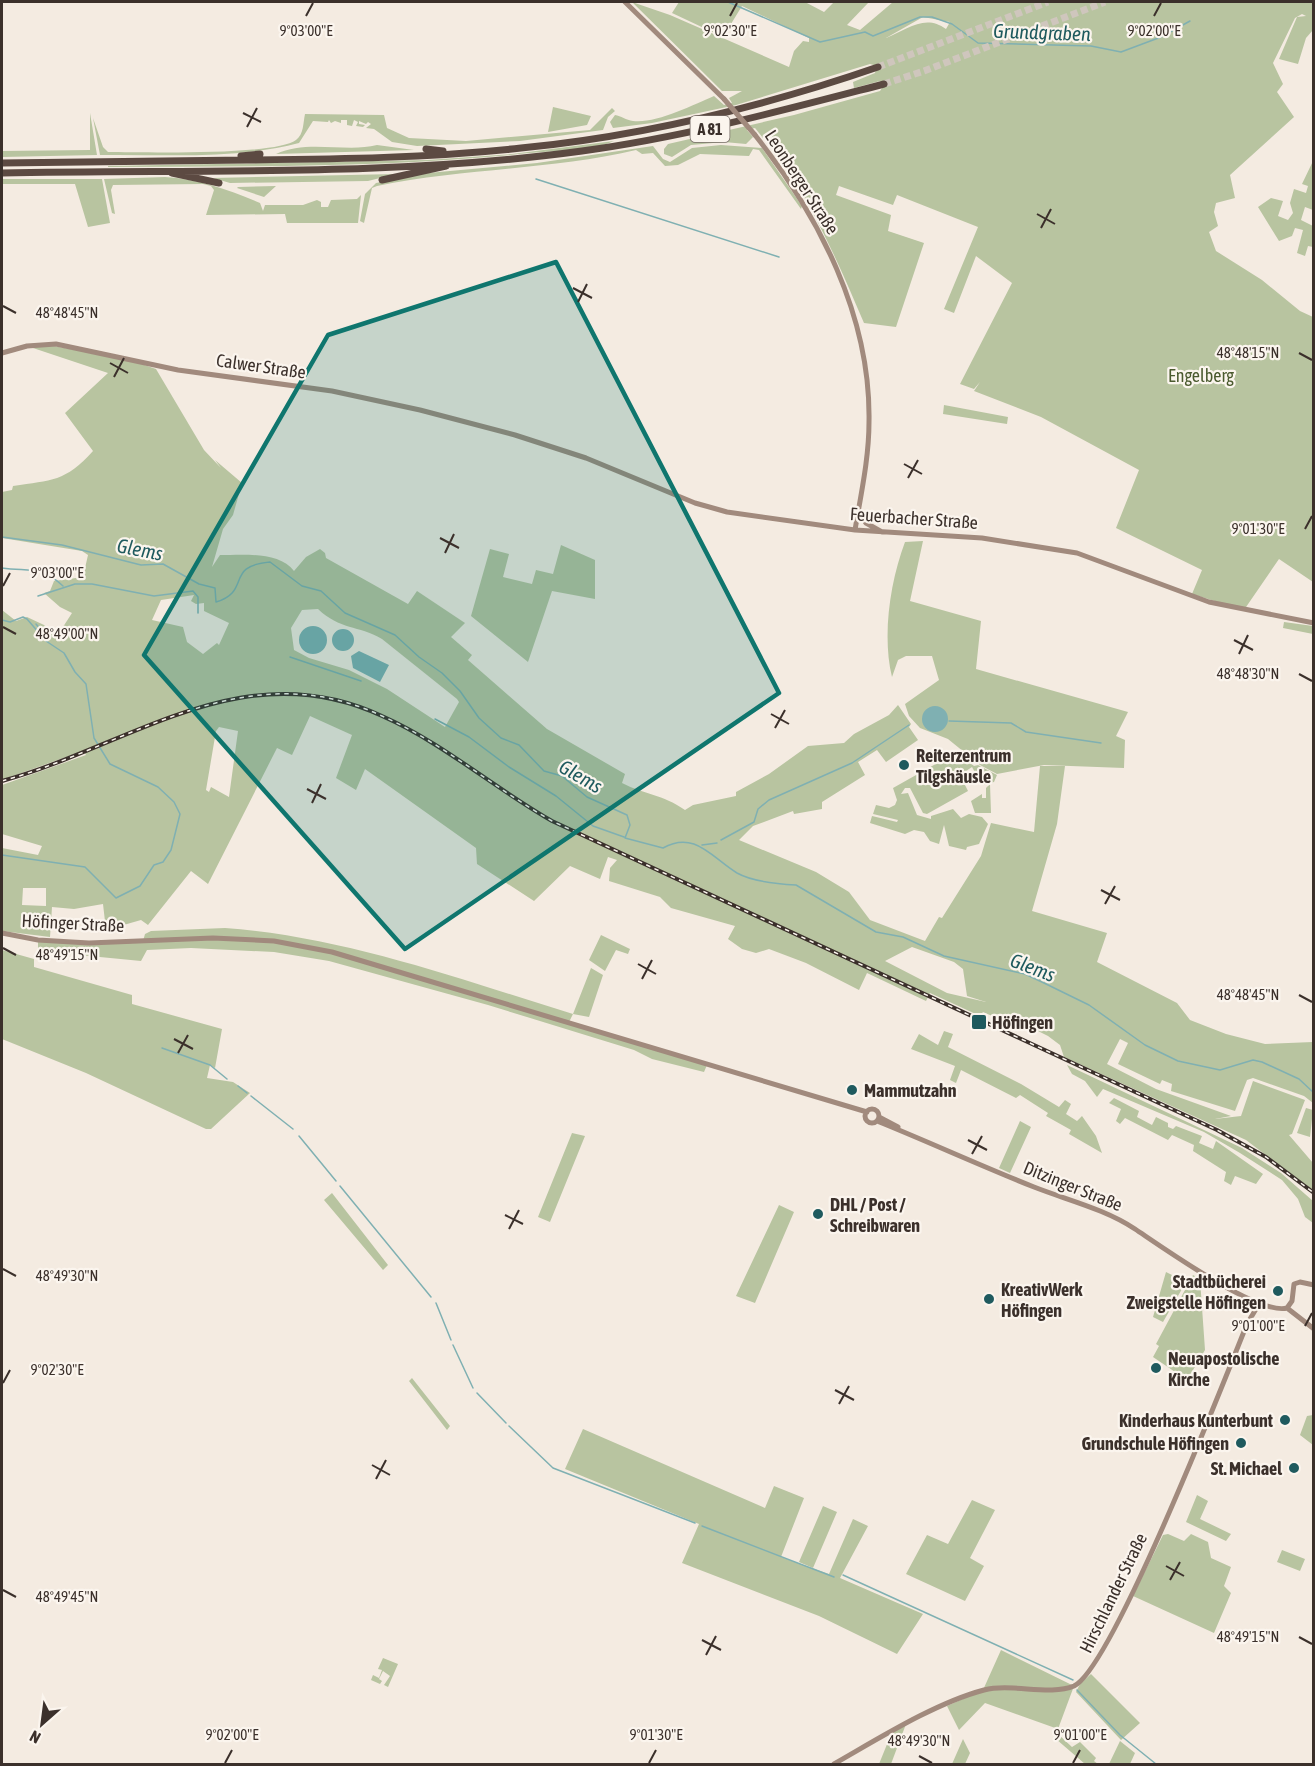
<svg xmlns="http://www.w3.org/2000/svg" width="1315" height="1766" viewBox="0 0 1315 1766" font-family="'Asap Condensed',sans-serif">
<rect width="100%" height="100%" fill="#f4ebe1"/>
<path fill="#b8c4a0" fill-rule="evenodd" d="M 632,2 L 670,15 L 789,67 L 794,51 L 803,41 L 809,42 L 809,38 L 742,6 L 723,37 L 672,13 L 679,2 L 805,2 L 824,12 L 834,2 L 869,2 L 847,25 L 860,30 L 893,2 L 1313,2 L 1313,30 L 1306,38 L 1298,64 L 1279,59 L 1297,17 L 1306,16 L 1302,14 L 1295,18 L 1273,63 L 1283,84 L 1277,92 L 1294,117 L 1230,175 L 1235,198 L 1216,203 L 1214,212 L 1218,226 L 1209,232 L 1216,251 L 1262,280 L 1300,311 L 1313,317 L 1313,582 L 1279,559 L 1244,610 L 1192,594 L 1202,570 L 1116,528 L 1139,470 L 1041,417 L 974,391 L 980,382 L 974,389 L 960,384 L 1012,283 L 976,256 L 954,313 L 944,309 L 978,227 L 897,195 L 893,205 L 839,186 L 836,195 L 891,215 L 888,231 L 924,243 L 896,327 L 864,323 C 837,260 810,197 768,143 L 775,132 L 763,138 L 755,128 L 747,130 L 753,137 L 746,144 L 724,142 L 691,145 L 672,157 L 664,154 L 664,149 L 668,144 L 794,115 L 880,91 L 884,85 L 880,81 L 854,88 L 853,82 L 875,73 L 877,66 L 870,64 L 736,105 L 652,123 L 613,128 L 610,122 L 615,115 C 621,116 626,120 633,121 C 655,124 693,105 714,96 L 724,105 L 732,103 L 729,98 L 742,91 L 722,91 ZM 923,17 L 950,22 L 946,29 C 925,13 906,30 886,38 Z
M 553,107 L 591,116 L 587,125 L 548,132 Z
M 612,108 L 615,111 L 608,117 L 603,130 L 520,141 L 417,146 L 392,142 L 374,129 L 366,128 L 371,124 L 368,122 L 366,124 L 359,121 L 359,124 L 365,125 L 363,127 L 356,126 L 358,122 L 354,120 L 352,126 L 347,125 L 347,120 L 341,120 L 341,123 L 335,121 L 331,123 L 329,120 L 328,122 L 313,121 L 299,143 C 234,160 166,154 100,155 L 93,118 L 103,147 L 108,152 C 142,152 274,156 296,140 C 304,134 303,123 305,114 L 384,115 L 387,128 L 409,138 L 466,141 L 590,130 Z
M 90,113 L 97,155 L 2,157 L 2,151 L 90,150 Z
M 614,141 C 596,150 552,151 529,153 C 390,168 248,166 108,167 L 108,166 L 427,160 L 512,154 Z
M 377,145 L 414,150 L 276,154 C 307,139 346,153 377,145 Z
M 721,145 L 762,148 L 802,206 L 801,209 L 759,150 L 753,149 L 749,156 L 700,154 L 678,165 L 665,166 L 653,153 L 642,154 L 636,150 C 551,170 463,168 377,186 L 372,188 L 364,223 L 360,221 L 365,194 L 376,183 L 428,173 L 537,163 L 653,146 L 663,159 L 670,162 L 692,148 Z
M 1313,161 L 1313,210 L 1305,207 L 1301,220 L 1313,226 L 1313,247 L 1308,246 L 1305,256 L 1297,253 L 1303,230 L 1295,228 L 1292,236 L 1279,241 L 1258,207 L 1271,198 L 1283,201 L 1278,216 L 1288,220 L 1293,213 L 1290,203 L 1294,189 L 1306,193 L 1308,186 L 1302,184 Z
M 396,174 L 368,181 L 230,183 L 213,178 Z
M 165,177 C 199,179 229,190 260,203 L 263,211 L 265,205 L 303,205 L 317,200 L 321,202 L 321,207 L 328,207 L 331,200 L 357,199 L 361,195 L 358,223 L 287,223 L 285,214 L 206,215 L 214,190 L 211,186 L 203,184 L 113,185 L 111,190 L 115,214 L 112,213 L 104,179 Z
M 2,179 L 102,179 L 110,223 L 88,227 L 75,184 L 2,184 Z
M 276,186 L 264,197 L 237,188 L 238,187 Z
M 41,344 L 124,358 L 156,369 L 204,450 L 221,468 L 215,460 L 242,483 L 233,515 L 223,529 L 212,567 L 220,555 C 242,555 279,551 294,571 L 306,557 L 320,549 L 325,553 L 326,558 L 408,604 L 417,591 L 465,623 L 451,637 L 472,655 L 468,660 L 547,729 L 625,774 L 622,783 C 645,795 662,794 685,810 L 693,805 L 736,796 L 736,792 L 769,774 L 808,746 L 844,743 L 854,734 L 889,715 L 898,705 L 911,724 L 909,727 L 918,740 L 886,762 L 877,750 L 858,762 L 865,775 L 822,802 L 822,809 L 794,814 L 793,811 L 753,826 L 739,840 L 816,872 L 849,892 L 870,920 L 925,941 L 939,917 L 942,918 L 981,856 L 991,823 L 1034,832 L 1040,766 L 1065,766 L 1057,824 L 1032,911 L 1107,933 L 1097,962 L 1177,1003 L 1190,1020 L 1226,1034 L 1265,1044 L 1313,1042 L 1313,1103 L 1304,1096 L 1253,1078 L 1247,1080 L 1235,1111 L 1171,1091 L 1172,1084 L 1162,1080 L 1160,1084 L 1118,1064 L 1128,1043 L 1120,1039 L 1107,1064 L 1156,1089 L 1231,1116 L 1215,1119 L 1241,1116 L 1253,1081 L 1305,1100 L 1292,1134 L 1289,1135 L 1313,1163 L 1313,1191 L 1246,1140 L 1064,1057 L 1060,1045 L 1048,1036 L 1028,1026 L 1015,1026 L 983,1012 L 980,1016 L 930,993 L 926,1001 L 867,973 L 859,990 L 806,963 L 769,949 L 756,953 L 742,949 L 728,939 L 735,926 L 671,908 L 660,897 L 609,881 L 610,868 L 617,860 L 608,857 L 600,879 L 570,866 L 534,901 L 477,864 L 476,848 L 365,769 L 356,790 L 336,778 L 352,735 L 310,716 L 292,755 L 277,748 L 208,884 L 191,871 L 148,925 L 141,920 L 106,930 L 103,904 L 74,909 L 52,907 L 50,937 L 2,931 L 2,848 L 38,855 L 42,846 L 2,834 L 2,785 L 86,755 L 84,751 L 80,752 L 2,780 L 2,610 L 16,621 L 27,617 L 44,625 L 51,632 L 61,630 L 72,613 L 60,607 L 44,593 L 50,591 L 54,581 L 83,577 L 88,555 L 82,551 L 2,538 L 2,492 L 12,490 L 13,486 C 52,480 65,482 93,451 L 65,413 L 108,373 L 27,346 ZM 194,595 L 191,601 L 196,604 L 204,603 L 204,611 L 229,623 L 219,645 L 217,643 L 203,654 L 187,642 L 183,627 L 152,620 L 161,600 ZM 318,609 C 340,630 358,625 382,639 L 457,699 L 459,702 L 445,727 L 387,689 L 349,670 L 309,658 L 294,650 L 291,628 L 302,610 ZM 219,727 L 238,731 L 229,797 L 211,787 L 209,792 L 206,790 L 216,731 ZM 46,888 L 46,906 L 22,905 L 23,888 ZM 912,947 L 954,962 L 963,969 L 967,996 L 986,1002 L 947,993 L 885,961 Z
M 944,405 L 1008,417 L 1007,424 L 943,414 Z
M 923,541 L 910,601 L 981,621 L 976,669 L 1128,712 L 1116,736 L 1125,740 L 1124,768 L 1044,765 L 997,774 L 980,765 L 948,739 L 920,728 L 909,716 L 905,704 L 939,680 L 932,656 L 906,656 L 898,660 L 892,677 C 882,636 890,582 905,542 Z
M 561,545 L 595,560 L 595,599 L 552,591 L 528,662 L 471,616 L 490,549 L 509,554 L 503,577 L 532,584 L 536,570 L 553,574 Z
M 1284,622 L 1313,626 L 1313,634 L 1283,628 Z
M 957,752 L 974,766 L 978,765 L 997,775 L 994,782 L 982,785 L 972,767 L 960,775 L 968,791 L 927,814 L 923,813 L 910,788 L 905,788 L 901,794 L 908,793 L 917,815 L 931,819 L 931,816 L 953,809 L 961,818 L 969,814 L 982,817 L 988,824 L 979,844 L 967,847 L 966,850 L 949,846 L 944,825 L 939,844 L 930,841 L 924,832 L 914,830 L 905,834 L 870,823 L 872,816 L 897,822 L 898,820 L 873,814 L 876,805 L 889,808 L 895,805 L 897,800 L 893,788 Z
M 990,784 L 991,813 L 975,813 L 971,801 L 982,794 L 982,798 L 986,798 L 986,788 Z
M 225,928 C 345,937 459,979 573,1014 L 591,968 L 603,975 L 589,1017 L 573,1014 L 569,1022 L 707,1065 L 704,1072 L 652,1059 L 634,1050 L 488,1005 L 329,961 L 274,952 L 191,948 L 147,950 L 141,961 L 38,951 L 38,940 L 89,943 L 143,941 L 145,934 L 151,931 Z
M 601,935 L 630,949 L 628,954 L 616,950 L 605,971 L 589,960 Z
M 2,950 L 34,959 L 34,967 L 132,995 L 132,1004 L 222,1029 L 215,1068 L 210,1065 L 207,1078 L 233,1082 L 250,1093 L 211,1129 L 206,1129 L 86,1073 L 2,1039 Z
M 944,1031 L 953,1034 L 948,1047 L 1021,1084 L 1059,1107 L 1065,1100 L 1071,1104 L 1066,1114 L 1077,1121 L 1082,1116 L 1096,1136 L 1102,1153 L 1069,1134 L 1071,1130 L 1046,1116 L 1048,1113 L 1020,1095 L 1016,1098 L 961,1070 L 956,1083 L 950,1080 L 955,1066 L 911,1049 L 919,1034 L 938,1045 Z
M 1067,1065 L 1242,1148 L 1281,1173 L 1313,1201 L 1313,1223 L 1305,1217 L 1298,1199 L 1282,1180 L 1240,1153 L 1204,1132 L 1103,1089 L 1097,1097 L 1085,1081 L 1072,1074 Z
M 1114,1098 L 1139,1111 L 1137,1117 L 1152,1125 L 1156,1117 L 1168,1123 L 1168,1127 L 1173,1129 L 1176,1126 L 1202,1136 L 1199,1143 L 1213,1149 L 1216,1141 L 1263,1174 L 1256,1184 L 1235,1176 L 1231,1185 L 1224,1181 L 1226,1172 L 1193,1151 L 1194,1145 L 1172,1135 L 1168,1140 L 1125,1118 L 1120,1124 L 1116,1121 L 1121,1109 L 1109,1103 Z
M 1306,1108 L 1313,1110 L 1310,1137 L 1297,1133 Z
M 1020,1121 L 1031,1127 L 1010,1173 L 999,1168 Z
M 572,1133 L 585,1136 L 550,1222 L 538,1217 Z
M 332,1193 L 388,1265 L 383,1270 L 324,1200 Z
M 779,1205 L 794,1212 L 755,1303 L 736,1296 Z
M 1166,1272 L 1186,1282 L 1163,1322 L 1153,1317 Z
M 1193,1275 L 1200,1279 L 1205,1350 L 1187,1380 L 1153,1357 L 1159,1346 L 1156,1344 Z
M 412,1378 L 450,1426 L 447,1430 L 409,1381 Z
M 1313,1415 L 1314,1415 L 1313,1445 L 1300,1435 L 1307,1416 Z
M 583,1429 L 765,1508 L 774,1486 L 804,1498 L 781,1557 L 829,1574 L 853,1519 L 868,1526 L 840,1578 L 923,1614 L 897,1654 L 819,1616 L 682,1563 L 699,1524 L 565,1469 Z
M 1197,1495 L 1208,1501 L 1200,1519 L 1231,1534 L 1226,1541 L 1186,1522 Z
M 972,1500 L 995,1510 L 970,1558 L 984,1566 L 965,1601 L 906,1574 L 927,1535 L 948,1544 Z
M 823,1506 L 837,1512 L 813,1568 L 799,1562 Z
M 1168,1534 L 1184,1541 L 1191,1534 L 1208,1542 L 1211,1558 L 1231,1567 L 1224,1586 L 1231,1593 L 1214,1633 L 1133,1596 L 1163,1535 Z
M 1282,1550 L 1305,1559 L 1300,1571 L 1277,1562 Z
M 1001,1650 L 1074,1686 L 1058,1729 L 985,1703 L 959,1730 L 947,1706 L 983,1690 Z
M 383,1658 L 398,1664 L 388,1687 L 384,1685 L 390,1676 L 383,1671 L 379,1679 L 382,1681 L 380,1684 L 371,1680 L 373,1675 L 379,1678 L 382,1670 L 378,1669 Z
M 1091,1674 L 1140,1723 L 1121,1740 L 1076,1692 L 1080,1684 Z
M 906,1724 L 891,1764 L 879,1764 L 892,1732 Z
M 1058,1734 L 1072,1747 L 1080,1742 L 1096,1758 L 1094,1761 L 1098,1764 L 1085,1764 L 1056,1739 Z
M 963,1739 L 970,1753 L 965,1764 L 952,1764 Z
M 1120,1741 L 1135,1753 L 1130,1764 L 1109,1764 Z"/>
<path fill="#7fb0b2" d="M299 640a14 14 0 1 1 28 0a14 14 0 1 1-28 0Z
M332 640a11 11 0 1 1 22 0a11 11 0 1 1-22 0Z
M 359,651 L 389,665 L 380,682 L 353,668 L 351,656 Z
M922 719a13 13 0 1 1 26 0a13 13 0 1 1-26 0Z"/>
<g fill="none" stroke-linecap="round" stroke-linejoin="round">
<path stroke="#7fb0b2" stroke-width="1.5" d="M 728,2 L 820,42 L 865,32 L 873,36 L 920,17 L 932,17 L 952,24 L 978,43 L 1091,46 L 1121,52 L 1161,37 L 1190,21
M 536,179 L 779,257
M 2,537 L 62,545 L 141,565 L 163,564 L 199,584 L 215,588 L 216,602 C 252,591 224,566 270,562 L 302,586 L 321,591 L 345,613 L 395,635 L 419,657 L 442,673 L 460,691 L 479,718 L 501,738 L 519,745 L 544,771 L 562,776 L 587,797 L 627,815 L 630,825 L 625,838 L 663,848 C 695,830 712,858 737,873 C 753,882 778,884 796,885 L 876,932 L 903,937 L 944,956 L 1025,974 L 1044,983 L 1089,1005 L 1145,1045 L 1178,1061 L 1220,1070 L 1253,1060 L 1262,1062 L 1299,1079 L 1314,1093
M 2,568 C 29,572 40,565 63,586
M 38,596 L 75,584 L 92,584 L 154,596 L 193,591 L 198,597 L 198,613
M 2,620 L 10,622 L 23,617 L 27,619 L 46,641 L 64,653 L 75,672 L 86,684 L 94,738 L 110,764 L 158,787 L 174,802 L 180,814 L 171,850 L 163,862 L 154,865 L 140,886 L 116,898 L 85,867 L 2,855
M 36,624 L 42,631 L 41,636
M 290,657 L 361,681
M 435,719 L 469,737 L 509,767 L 556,796 L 593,826 L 624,837
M 949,721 L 1011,723 L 1026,732 L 1101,743
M 721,840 L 754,822 L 758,809 L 769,800 L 852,763 L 909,725
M 702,845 L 717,843
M 162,1048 L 210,1065 L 227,1079
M 238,1086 L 247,1093
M 251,1096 L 293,1129
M 299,1136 L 336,1181
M 340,1186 L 431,1297
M 436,1303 L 451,1340
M 453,1345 L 473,1388
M 477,1393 L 506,1423
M 509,1426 L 553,1468 L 695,1523
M 702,1526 L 834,1577
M 843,1575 L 1073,1680
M 1077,1690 L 1120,1735 L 1156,1764"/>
<path stroke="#cfc6bd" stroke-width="7" stroke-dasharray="7 3.5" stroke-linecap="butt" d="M 878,67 L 1048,2
M 884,84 L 924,71 L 1105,2"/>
<path stroke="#a18a7d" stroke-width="5" d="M 625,2 L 724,99
M 755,135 C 819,216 871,316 869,422 C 869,458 861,494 855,530
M 2,353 L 27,346 L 56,344 L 178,370 L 332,391 L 420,410 L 515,435 L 586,458 L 695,503 L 727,512 L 855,530 L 982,538 L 1077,553 L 1209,602 L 1314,623
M 858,511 L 866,523 L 882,532
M 2,933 L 38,940 L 89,943 L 213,938 L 274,941 L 332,952 L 867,1112
M865 1116a7 7 0 1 1 14 0a7 7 0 1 1-14 0Z
M 879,1117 L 898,1127
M 877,1121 C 929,1142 981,1166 1034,1187 C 1067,1200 1105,1209 1135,1229 C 1162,1247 1259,1316 1287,1308 L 1314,1329
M 1287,1308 L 1292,1301 L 1294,1284 L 1300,1282 L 1314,1285
M 834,1764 C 878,1739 935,1703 984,1690 C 1011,1683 1050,1696 1074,1686 C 1112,1668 1225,1379 1247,1324 L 1259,1304"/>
<path stroke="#5c4a42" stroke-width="7" d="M 426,149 L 443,151
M 241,156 L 260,154
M 2,163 C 83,162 164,161 246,160 C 338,159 430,158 521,148 C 643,136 762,107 878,67
M 2,173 C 195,169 391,177 582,151 C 685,137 784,110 884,84
M 172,173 L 219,183
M 382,180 L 446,166"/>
<g stroke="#3b302b" stroke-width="4">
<path id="rail" d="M 2,781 C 130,746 244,651 382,716 C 443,743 494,788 552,821 L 1217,1130 L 1266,1157 L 1314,1193"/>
</g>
<use href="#rail" stroke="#fbf5ee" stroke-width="1.5" stroke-dasharray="4.5" stroke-linecap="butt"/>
<path stroke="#a18a7d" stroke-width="5" d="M 724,99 L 755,135"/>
</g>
<path fill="#0f766e" fill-opacity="0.2" stroke="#0f766e" stroke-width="4.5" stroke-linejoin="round" d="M 556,262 L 779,693 L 405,949 L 144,655 L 328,335 Z"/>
<path fill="none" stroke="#3b302b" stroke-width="2" d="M 306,16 L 313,3M 730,16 L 737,3M 1154,16 L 1161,3M 243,113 L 261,122M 247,127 L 257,108M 1037,214 L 1055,224M 1041,228 L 1051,209M 573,288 L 592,298M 578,302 L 587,284M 3,306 L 16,313M 1299,353 L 1312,360M 110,363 L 128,373M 114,377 L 124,358M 904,464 L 922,474M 908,478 L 918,460M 1305,529 L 1312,516M 440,538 L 459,548M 445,553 L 454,534M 3,586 L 10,573M 3,627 L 16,634M 1234,640 L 1253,650M 1239,654 L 1248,635M 1299,674 L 1312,681M 771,714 L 789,724M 775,728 L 785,710M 307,789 L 326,799M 312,803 L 321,784M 1101,890 L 1120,900M 1105,904 L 1115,886M 3,948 L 16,955M 638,964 L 656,974M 642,979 L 652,960M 1299,995 L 1312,1002M 174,1039 L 193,1049M 178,1053 L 188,1035M 968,1140 L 987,1150M 972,1154 L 982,1136M 505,1215 L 523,1224M 509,1229 L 519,1210M 3,1269 L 16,1276M 1305,1326 L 1312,1313M 3,1383 L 10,1370M 835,1390 L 854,1400M 839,1404 L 849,1386M 372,1465 L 390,1475M 376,1479 L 386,1460M 1166,1566 L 1184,1576M 1170,1580 L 1180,1562M 3,1590 L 16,1597M 1299,1637 L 1312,1644M 702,1640 L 721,1650M 706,1655 L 716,1636M 919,1756 L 932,1763M 225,1763 L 232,1750M 649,1763 L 656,1750M 1073,1763 L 1080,1750"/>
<g fill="#1f5a5e" stroke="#fbf5ee" stroke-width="2">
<circle cx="904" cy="765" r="6"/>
<rect x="971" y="1014" width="16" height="16" rx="3"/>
<circle cx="852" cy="1090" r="6"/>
<circle cx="818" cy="1214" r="6"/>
<circle cx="1278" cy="1291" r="6"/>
<circle cx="989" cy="1299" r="6"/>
<circle cx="1156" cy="1368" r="6"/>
<circle cx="1285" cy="1420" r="6"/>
<circle cx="1241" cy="1443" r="6"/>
<circle cx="1294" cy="1468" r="6"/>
</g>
<g text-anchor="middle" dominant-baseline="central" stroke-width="4.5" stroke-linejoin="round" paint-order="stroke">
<rect fill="#fbf5ee" stroke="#756b66" stroke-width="1.5" x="690.5" y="116" width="39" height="26" rx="4.5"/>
<g font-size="16" font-weight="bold" fill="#3b302b">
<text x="710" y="129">A 81</text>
</g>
<g font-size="18" fill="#3b302b" stroke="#fbf5ee">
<text transform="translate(802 182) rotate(57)">Leonberger Straße</text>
<text transform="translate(261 366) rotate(8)">Calwer Straße</text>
<text transform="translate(914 518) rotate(4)">Feuerbacher Straße</text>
<text transform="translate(73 923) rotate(3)">Höfinger Straße</text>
<text transform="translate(1073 1186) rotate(22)">Ditzinger Straße</text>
<text transform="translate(1113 1593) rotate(-64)">Hirschlander Straße</text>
</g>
<g font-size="18" fill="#4a5a2e" stroke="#fbf5ee">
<text x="1201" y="375">Engelberg</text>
</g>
<g font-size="18" font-weight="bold" fill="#3b302b" stroke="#fbf5ee" text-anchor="start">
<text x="916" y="755">Reiterzentrum<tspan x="916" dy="21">Tilgshäusle</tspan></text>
<text x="992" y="1022">Höfingen</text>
<text x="864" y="1090">Mammutzahn</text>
<text x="830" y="1204">DHL / Post /<tspan x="830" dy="21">Schreibwaren</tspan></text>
<text x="1266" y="1281" text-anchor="end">Stadtbücherei<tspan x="1266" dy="21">Zweigstelle Höfingen</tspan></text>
<text x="1001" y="1289">KreativWerk<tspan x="1001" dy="21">Höfingen</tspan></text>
<text x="1168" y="1358">Neuapostolische<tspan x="1168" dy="21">Kirche</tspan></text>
<text x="1273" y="1420" text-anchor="end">Kinderhaus Kunterbunt</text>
<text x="1229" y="1443" text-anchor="end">Grundschule Höfingen</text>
<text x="1282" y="1468" text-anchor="end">St. Michael</text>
</g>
<g font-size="20" font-style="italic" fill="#1f5a5e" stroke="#fbf5ee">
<text transform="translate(1042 32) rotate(2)">Grundgraben</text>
<text transform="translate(140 549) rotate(11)">Glems</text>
<text transform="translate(581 776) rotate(30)">Glems</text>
<text transform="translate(1033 967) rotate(21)">Glems</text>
</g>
</g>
<g font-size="15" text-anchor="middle" fill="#3b302b" stroke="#fbf5ee" stroke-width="4.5" stroke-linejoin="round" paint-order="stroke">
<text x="306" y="36">9°03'00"E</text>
<text x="730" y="36">9°02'30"E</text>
<text x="1154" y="36">9°02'00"E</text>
<text x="67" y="318">48°48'45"N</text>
<text x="1248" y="358">48°48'15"N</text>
<text x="1258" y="534">9°01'30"E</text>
<text x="57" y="578">9°03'00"E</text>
<text x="67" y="639">48°49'00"N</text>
<text x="1248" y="679">48°48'30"N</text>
<text x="67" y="960">48°49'15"N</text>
<text x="1248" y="1000">48°48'45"N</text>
<text x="67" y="1281">48°49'30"N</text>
<text x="1258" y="1331">9°01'00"E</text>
<text x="57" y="1375">9°02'30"E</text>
<text x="67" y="1602">48°49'45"N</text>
<text x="1248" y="1642">48°49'15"N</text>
<text x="232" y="1740">9°02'00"E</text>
<text x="656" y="1740">9°01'30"E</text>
<text x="1080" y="1740">9°01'00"E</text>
<text x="919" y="1746">48°49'30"N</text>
</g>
<rect width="1315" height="1766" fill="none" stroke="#3b302b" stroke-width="6"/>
<g transform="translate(42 1724) rotate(208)" stroke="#fbf5ee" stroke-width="4.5" paint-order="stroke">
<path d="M0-4.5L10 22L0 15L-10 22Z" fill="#3b302b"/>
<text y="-9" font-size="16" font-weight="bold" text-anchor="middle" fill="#3b302b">N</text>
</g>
</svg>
